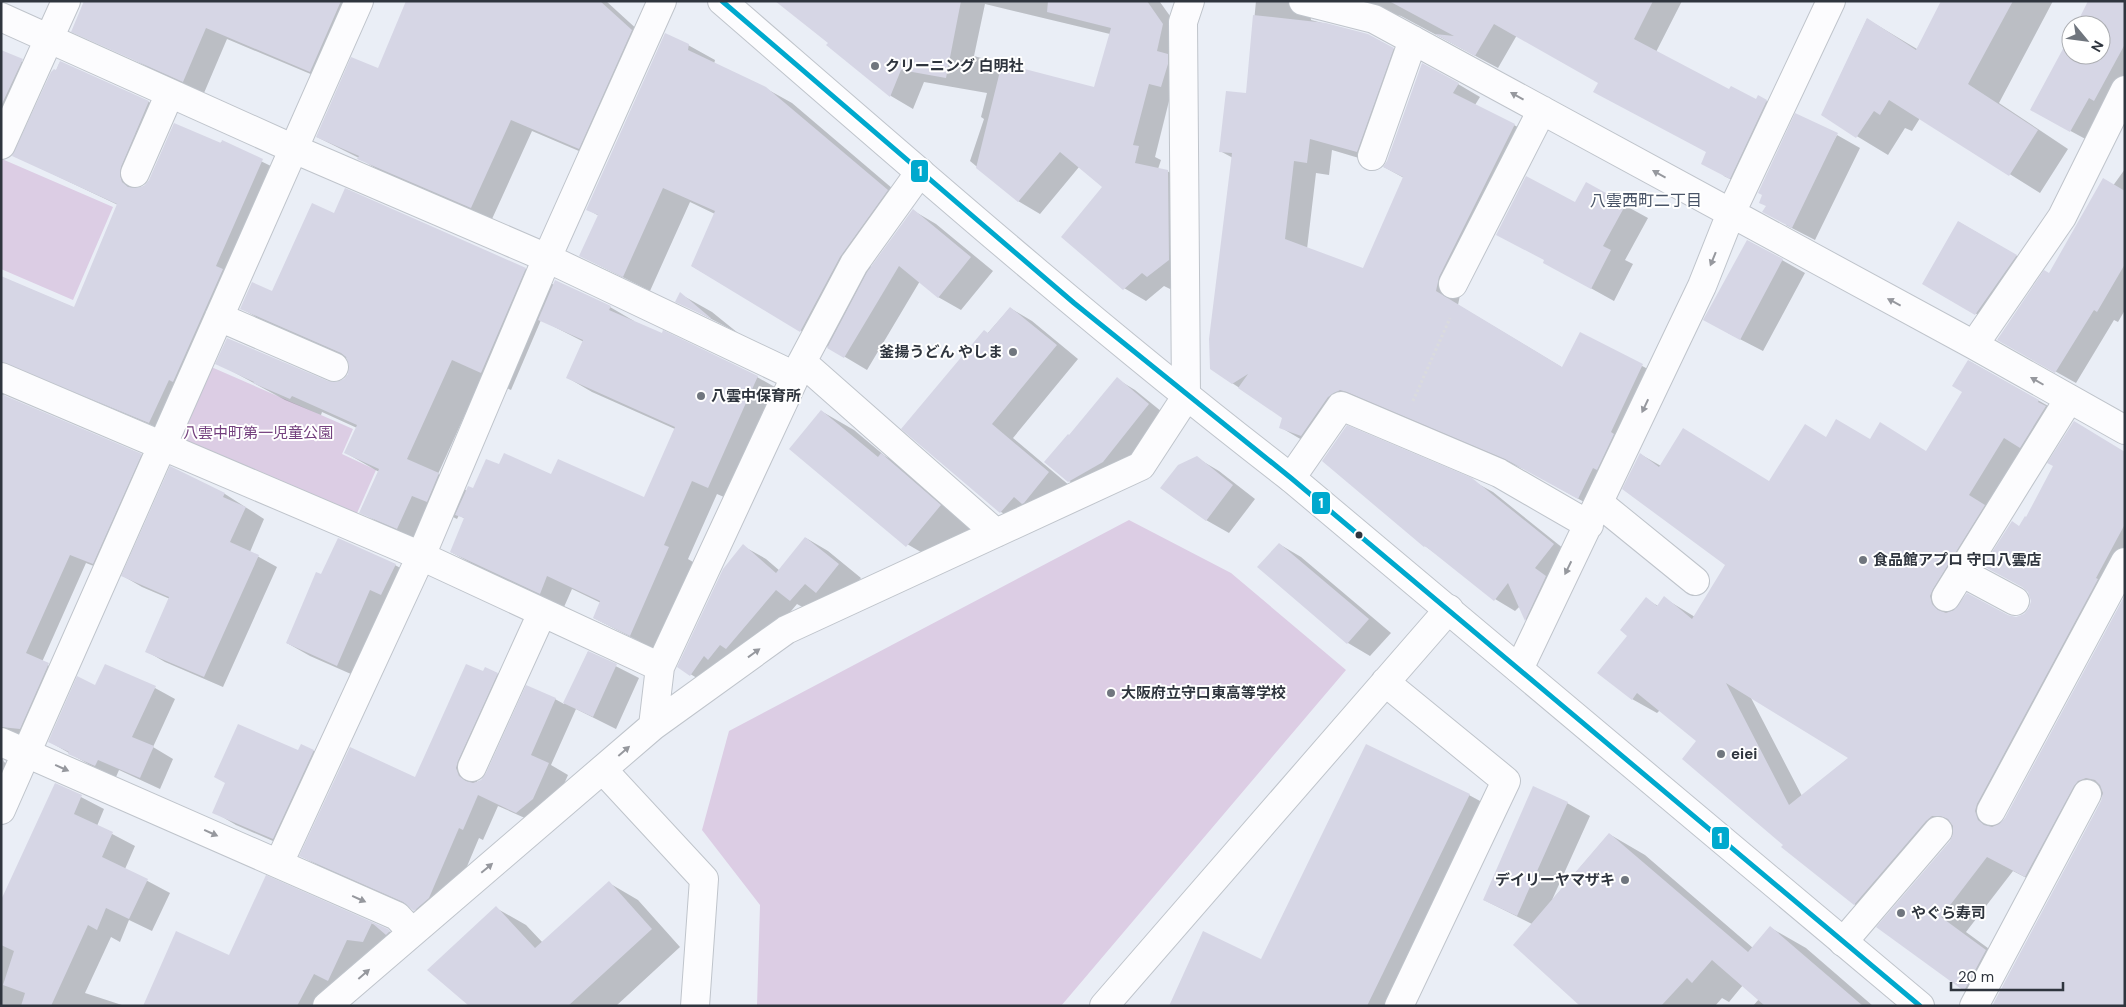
<svg xmlns="http://www.w3.org/2000/svg" width="2126" height="1007" viewBox="0 0 2126 1007" font-family="'DM Sans','Noto Sans JP',sans-serif">
<rect width="100%" height="100%" fill="#eaeef6"/>
<path fill="#dccde4" d="M 2,159 L 113,207 L 73,300 L 1,269 Z
M 209,366 L 353,429 L 342,454 L 376,470 L 354,520 L 186,447 L 179,435 Z
M 1129,520 L 1231,573 L 1346,670 L 1061,1006 L 757,1006 L 760,905 L 702,830 L 729,731 Z"/>
<path fill="#0003" fill-rule="evenodd" d="M 305,1 L 368,1 L 332,83 L 227,39 L 204,93 L 149,68 L 128,56 L 101,25 Z
M 420,1 L 606,1 L 652,43 L 600,160 L 532,131 L 492,219 L 380,171 L 359,158 L 317,137 L 379,70 Z
M 777,1 L 1165,1 L 1160,2 L 1185,37 L 1155,157 L 1161,160 L 1158,169 L 1167,171 L 1190,184 L 1191,272 L 1170,289 L 1164,286 L 1146,301 L 1124,288 L 1104,187 L 1079,167 L 1040,214 L 1018,201 L 970,161 L 984,119 L 981,117 L 987,93 L 924,82 L 913,109 L 891,96 L 828,44 L 829,43 ZM 985,4 L 1110,34 L 1095,89 L 974,56 Z
M 1256,1 L 1316,1 L 1310,10 L 1311,20 L 1368,35 L 1415,61 L 1379,164 L 1332,150 L 1329,175 L 1316,173 L 1307,249 L 1364,270 L 1404,178 L 1384,167 L 1458,84 L 1480,97 L 1475,105 L 1537,137 L 1461,290 L 1458,305 L 1563,368 L 1581,334 L 1665,378 L 1600,511 L 1529,471 L 1370,404 L 1302,440 L 1280,427 L 1284,417 L 1232,383 L 1233,158 L 1220,151 L 1247,95 Z
M 1343,1 L 1682,1 L 1656,52 L 1730,91 L 1756,101 L 1766,101 L 1788,114 L 1752,190 L 1724,176 L 1708,152 L 1600,83 L 1517,35 L 1498,68 L 1401,16 Z
M 1943,1 L 2053,1 L 1999,103 L 2068,149 L 2040,193 L 1920,118 L 1912,131 L 1905,128 L 1888,155 L 1822,115 L 1867,19 L 1917,49 Z
M 2125,1 L 2125,98 L 2091,142 L 2052,121 L 2071,37 L 2071,55 L 2101,55 L 2101,25 L 2077,25 Z
M 688,45 L 715,60 L 714,64 L 765,88 L 792,103 L 913,206 L 870,266 L 872,268 L 914,211 L 936,224 L 993,271 L 961,310 L 938,297 L 920,281 L 867,370 L 692,266 L 715,214 L 690,202 L 650,291 L 581,256 L 599,216 L 587,209 Z
M 1,51 L 44,73 L 1,118 Z
M 59,64 L 149,102 L 165,111 L 135,185 L 137,190 L 222,142 L 279,170 L 165,431 L 25,371 L 16,370 L 1,389 L 5,397 L 141,455 L 157,464 L 109,572 L 86,563 L 42,662 L 64,674 L 36,737 L 1,753 L 1,277 L 75,308 L 118,205 L 19,158 Z
M 1837,135 L 1860,148 L 1815,240 L 1786,225 Z
M 2125,169 L 2125,310 L 2118,322 L 2114,320 L 2076,383 L 1998,339 L 2049,275 Z
M 1586,184 L 1648,218 L 1625,260 L 1633,264 L 1614,301 L 1567,275 L 1576,204 Z
M 334,214 L 525,269 L 554,285 L 610,307 L 634,321 L 633,322 L 757,377 L 782,391 L 733,501 L 717,494 L 688,559 L 693,562 L 654,649 L 594,618 L 601,603 L 572,589 L 564,607 L 476,566 L 451,552 L 465,519 L 459,515 L 457,519 L 443,512 L 428,545 L 391,530 L 361,512 L 379,472 L 346,453 L 357,428 L 322,412 L 321,415 L 285,400 L 217,363 L 336,384 L 344,380 L 349,374 L 351,365 L 348,359 L 271,326 L 241,308 L 272,292 ZM 541,320 L 584,342 L 568,378 L 592,392 L 675,429 L 644,499 L 552,475 L 500,466 L 474,490 L 467,491 L 438,474 L 482,377 L 511,390 Z
M 1959,222 L 2039,269 L 1999,327 L 1924,283 Z
M 1748,241 L 1805,273 L 1763,351 L 1728,333 Z
M 680,294 L 712,312 L 738,333 L 677,301 Z
M 1010,308 L 1032,321 L 1078,359 L 1013,438 L 1070,486 L 1023,525 L 1001,512 L 903,429 Z
M 1969,361 L 2064,415 L 2009,520 L 1954,609 L 1956,610 L 2016,618 L 2023,616 L 2030,609 L 2032,600 L 2020,527 L 2125,454 L 2125,590 L 2002,818 L 2000,825 L 2006,819 L 2125,598 L 2125,1006 L 2102,802 L 2103,795 L 2098,801 L 2050,890 L 2013,871 L 1966,932 L 2011,965 L 1990,1005 L 1965,990 L 1878,927 L 1951,842 L 1955,832 L 1879,919 L 1854,904 L 1785,845 L 1698,741 L 1660,710 L 1657,713 L 1632,699 L 1629,635 L 1646,599 L 1658,606 L 1664,598 L 1695,617 L 1727,565 L 1640,454 L 1661,466 L 1770,482 L 1827,438 L 1871,440 L 1927,452 L 1964,392 ZM 1750,696 L 1850,757 L 1802,796 Z
M 1117,379 L 1135,390 L 1167,416 L 1121,472 L 1088,492 L 1069,481 L 1070,437 Z
M 821,411 L 854,430 L 885,456 L 914,473 L 973,525 L 944,559 L 933,559 L 900,540 Z
M 1197,458 L 1219,471 L 1255,499 L 1229,533 L 1206,520 Z
M 1323,461 L 1471,480 L 1493,492 L 1574,557 L 1546,631 L 1526,620 L 1520,606 L 1515,611 L 1495,599 L 1435,553 L 1425,546 Z
M 171,468 L 225,494 L 264,519 L 250,552 L 277,567 L 223,687 L 165,662 L 146,651 L 170,599 L 142,587 L 123,576 Z
M 806,538 L 828,551 L 861,578 L 839,605 L 813,613 L 797,604 L 749,661 L 713,688 L 679,667 L 743,546 L 766,559 L 780,571 Z
M 1279,544 L 1301,557 L 1391,633 L 1370,656 L 1348,643 Z
M 395,565 L 418,578 L 360,678 L 310,656 L 287,643 L 321,576 Z
M 588,652 L 639,678 L 616,729 L 576,709 L 551,765 L 568,775 L 553,809 L 536,823 L 498,806 L 483,840 L 479,838 L 449,909 L 434,921 L 410,906 L 321,867 L 301,856 L 416,779 L 483,673 L 497,674 L 517,685 L 477,773 L 477,783 L 481,781 L 555,699 L 564,704 Z
M 155,688 L 175,699 L 153,747 L 173,759 L 160,789 L 119,770 L 116,777 L 90,765 L 50,742 Z
M 298,751 L 314,751 L 336,764 L 296,851 L 236,825 L 214,812 Z
M 1,753 L 4,762 L 19,770 L 1,811 Z
M 56,784 L 104,809 L 97,826 L 135,846 L 125,869 L 170,893 L 152,931 L 129,920 L 120,942 L 111,937 L 85,993 L 125,1006 L 1,1006 L 1,903 Z
M 1469,795 L 1502,813 L 1408,1006 L 1170,1006 L 1203,933 L 1262,961 Z
M 1567,803 L 1590,816 L 1552,900 L 1609,834 L 1645,855 L 1753,948 L 1771,928 L 1806,948 L 1873,1006 L 1753,1006 L 1759,999 L 1743,985 L 1729,1002 L 1722,998 L 1715,1006 L 1582,1006 L 1532,924 L 1484,900 Z
M 267,877 L 387,930 L 411,944 L 327,1006 L 144,1006 L 230,956 Z
M 609,883 L 638,900 L 680,947 L 616,1006 L 471,1006 L 496,908 L 526,925 L 543,943 Z"/>
<path fill="#d6d6e5" fill-rule="evenodd" d="M 84,1 L 341,1 L 310,72 L 206,28 L 183,82 L 71,32 Z
M 406,1 L 600,1 L 632,30 L 579,149 L 511,120 L 471,208 L 357,159 L 359,156 L 316,137 L 351,57 L 378,68 Z
M 775,1 L 961,1 L 946,78 L 901,70 L 890,97 L 826,45 L 828,43 Z
M 1048,1 L 1147,1 L 1163,24 L 1157,51 L 1168,54 L 1168,64 L 1161,87 L 1149,84 L 1133,145 L 1139,146 L 1135,163 L 1168,170 L 1169,260 L 1147,277 L 1142,273 L 1123,290 L 1061,237 L 1102,187 L 1060,152 L 1018,202 L 976,168 L 1002,63 L 1094,87 L 1111,28 L 1047,12 Z
M 1389,1 L 1653,1 L 1634,39 L 1729,89 L 1731,86 L 1756,99 L 1758,95 L 1767,100 L 1730,179 L 1701,164 L 1706,152 L 1593,92 L 1598,83 L 1494,24 L 1475,56 L 1435,34 L 1454,36 Z
M 1941,1 L 2013,1 L 1968,84 L 2038,130 L 2009,176 L 1889,100 L 1880,115 L 1874,111 L 1856,138 L 1821,115 L 1867,18 L 1916,50 Z
M 2088,1 L 2125,1 L 2125,44 L 2094,101 L 2089,98 L 2070,132 L 2030,110 L 2071,34 L 2071,55 L 2101,55 L 2101,25 L 2076,25 Z
M 1253,15 L 1326,23 L 1368,34 L 1394,48 L 1357,152 L 1310,139 L 1307,163 L 1294,161 L 1285,239 L 1363,268 L 1403,177 L 1383,167 L 1387,161 L 1422,63 L 1459,83 L 1453,93 L 1515,124 L 1439,277 L 1436,291 L 1562,367 L 1580,332 L 1643,364 L 1611,432 L 1614,434 L 1597,470 L 1593,468 L 1578,499 L 1505,459 L 1347,392 L 1340,390 L 1328,397 L 1301,436 L 1279,428 L 1282,418 L 1238,388 L 1248,374 L 1232,384 L 1210,369 L 1209,339 L 1232,153 L 1219,152 L 1226,91 L 1246,93 Z
M 665,33 L 689,44 L 688,50 L 766,87 L 888,190 L 840,257 L 800,332 L 691,266 L 715,211 L 663,188 L 623,277 L 579,256 L 598,215 L 586,210 Z
M 1,50 L 23,59 L 1,106 Z
M 60,61 L 149,101 L 121,167 L 120,175 L 122,182 L 128,187 L 137,188 L 144,186 L 149,180 L 174,123 L 221,143 L 222,140 L 263,159 L 216,266 L 223,269 L 173,382 L 169,380 L 149,423 L 1,362 L 1,276 L 74,307 L 117,204 L 12,156 L 51,72 L 54,69 L 56,70 Z
M 1795,113 L 1838,133 L 1792,228 L 1762,212 L 1766,206 L 1759,203 L 1762,195 L 1758,193 Z
M 1526,176 L 1575,202 L 1586,182 L 1626,204 L 1603,246 L 1611,250 L 1591,289 L 1543,263 L 1544,260 L 1496,235 Z
M 2103,178 L 2125,191 L 2125,264 L 2097,312 L 2094,310 L 2055,373 L 1997,340 L 2044,270 L 2049,273 Z
M 345,188 L 526,268 L 481,373 L 452,360 L 407,459 L 439,473 L 427,502 L 412,496 L 397,529 L 359,513 L 379,469 L 344,453 L 357,425 L 292,396 L 290,399 L 253,383 L 254,382 L 215,364 L 227,338 L 328,381 L 336,382 L 344,379 L 348,374 L 349,365 L 346,357 L 341,353 L 240,309 L 252,282 L 272,291 L 312,203 L 334,213 Z
M 913,209 L 971,257 L 938,298 L 899,266 L 844,358 L 827,348 L 867,272 Z
M 1958,221 L 2017,255 L 1975,315 L 1922,284 Z
M 1747,240 L 1783,259 L 1740,340 L 1703,320 Z
M 555,280 L 611,306 L 609,310 L 662,333 L 663,330 L 758,376 L 708,488 L 692,481 L 664,545 L 669,547 L 630,636 L 593,618 L 600,601 L 547,576 L 540,594 L 450,552 L 464,518 L 455,515 L 468,486 L 473,488 L 486,459 L 499,464 L 504,453 L 551,474 L 558,459 L 644,497 L 675,427 L 566,378 L 583,340 L 538,320 Z
M 680,292 L 712,319 L 675,302 Z
M 1010,307 L 1057,345 L 992,424 L 1049,472 L 1024,503 L 1022,504 L 1014,497 L 1000,513 L 901,429 L 984,330 L 988,333 Z
M 1968,360 L 2039,400 L 2038,402 L 2046,406 L 2020,448 L 2004,438 L 1969,495 L 1985,505 L 1933,589 L 1930,596 L 1932,604 L 1938,610 L 1946,613 L 1954,610 L 1967,593 L 2008,615 L 2016,617 L 2024,614 L 2029,608 L 2031,601 L 2028,592 L 2022,587 L 1983,566 L 2012,521 L 2019,526 L 2025,516 L 2026,517 L 2053,466 L 2047,463 L 2074,421 L 2125,452 L 2125,524 L 2096,578 L 2098,579 L 1977,804 L 1975,811 L 1978,820 L 1984,825 L 1992,827 L 1999,824 L 2005,818 L 2125,595 L 2125,1006 L 1992,1006 L 2101,801 L 2103,793 L 2100,785 L 2095,780 L 2086,778 L 2078,781 L 2074,786 L 2025,877 L 1987,857 L 1941,917 L 1986,950 L 1964,991 L 1876,927 L 1950,841 L 1953,833 L 1953,826 L 1948,819 L 1940,816 L 1932,816 L 1926,821 L 1854,905 L 1781,847 L 1783,845 L 1682,759 L 1696,741 L 1637,693 L 1632,700 L 1597,673 L 1627,636 L 1620,630 L 1646,597 L 1657,606 L 1664,596 L 1692,619 L 1725,565 L 1622,489 L 1640,453 L 1659,467 L 1683,428 L 1769,481 L 1805,424 L 1826,437 L 1836,419 L 1870,439 L 1880,422 L 1926,451 L 1962,392 L 1952,386 ZM 1726,683 L 1848,758 L 1789,805 Z
M 1117,377 L 1149,404 L 1103,462 L 1068,482 L 1044,462 L 1068,434 L 1069,435 Z
M 1,394 L 142,454 L 93,564 L 70,555 L 26,653 L 49,663 L 20,729 L 1,727 Z
M 821,410 L 878,457 L 881,453 L 941,505 L 906,547 L 789,449 Z
M 1347,425 L 1472,478 L 1554,544 L 1535,568 L 1546,576 L 1525,621 L 1508,583 L 1494,601 L 1425,546 L 1424,547 L 1322,461 Z
M 1197,456 L 1233,485 L 1206,521 L 1160,488 L 1178,465 Z
M 170,466 L 225,493 L 223,497 L 246,507 L 230,542 L 259,555 L 204,677 L 145,652 L 169,597 L 121,576 Z
M 805,537 L 839,564 L 816,593 L 805,584 L 790,601 L 776,590 L 726,649 L 720,645 L 708,660 L 704,656 L 690,676 L 677,667 L 723,569 L 743,544 L 776,573 Z
M 338,538 L 396,564 L 381,595 L 370,590 L 337,666 L 286,643 L 316,572 L 321,574 Z
M 1279,543 L 1369,619 L 1347,644 L 1257,567 Z
M 588,651 L 617,664 L 593,717 L 563,703 Z
M 105,664 L 156,686 L 132,737 L 154,746 L 140,778 L 98,760 L 95,766 L 68,754 L 69,752 L 48,742 L 77,676 L 95,685 Z
M 466,664 L 483,671 L 485,667 L 498,673 L 458,761 L 456,768 L 459,776 L 466,781 L 473,783 L 481,780 L 486,773 L 526,685 L 556,698 L 531,755 L 549,763 L 533,799 L 516,813 L 478,795 L 463,830 L 459,828 L 429,898 L 414,911 L 403,902 L 299,856 L 350,747 L 415,777 Z
M 238,724 L 298,750 L 301,744 L 314,750 L 273,839 L 212,813 L 225,783 L 214,777 Z
M 1366,744 L 1470,794 L 1367,1006 L 1169,1006 L 1203,931 L 1261,959 Z
M 55,783 L 82,795 L 74,814 L 113,832 L 102,857 L 148,879 L 129,919 L 106,908 L 97,930 L 88,925 L 51,1006 L 21,1006 L 25,993 L 3,985 L 14,951 L 1,945 L 1,900 Z
M 1533,786 L 1568,802 L 1517,916 L 1483,900 Z
M 1609,833 L 1748,952 L 1770,926 L 1863,1006 L 1765,1006 L 1712,960 L 1692,983 L 1687,978 L 1661,1006 L 1580,1006 L 1513,945 Z
M 266,875 L 388,929 L 390,931 L 386,935 L 372,923 L 363,942 L 347,940 L 328,981 L 314,974 L 297,1006 L 143,1006 L 176,931 L 229,955 Z
M 609,881 L 652,929 L 568,1006 L 469,1006 L 427,970 L 496,906 L 535,948 Z"/>
<g fill="none" stroke-linecap="round" stroke-linejoin="round">
<g stroke="#bfc4cb" stroke-width="30">
<path id="minor" d="M 1303,1 L 1374,19 L 1974,345 L 2125,430
M 1,17 L 294,149 L 547,258 L 795,376
M 1,145 L 66,1
M 1372,156 L 1413,40
M 135,173 L 170,93
M 1453,284 L 1542,110
M 219,317 L 334,367
M 1974,345 L 2062,217 L 2125,90
M 802,362 L 996,533
M 1,377 L 421,556 L 660,667 L 653,726
M 1291,478 L 1341,406 L 1499,473 L 1589,525
M 1599,503 L 1695,581
M 1961,572 L 2015,601
M 1946,597 L 2069,399
M 660,667 L 802,362 L 854,264 L 920,172
M 1519,669 L 1702,286 L 1731,213 L 1831,1
M 1385,682 L 1506,781 L 1399,1006
M 1,742 L 397,916 L 412,932
M 472,767 L 542,613
M 603,770 L 704,879 L 695,1006
M 1,810 L 359,1
M 1991,811 L 2125,562
M 279,863 L 421,556 L 547,258 L 662,1
M 1843,942 L 1938,831
M 327,1006 L 653,726 L 786,630 L 1141,466 L 1186,397 L 1183,22 L 1190,1
M 1104,1006 L 1449,609
M 1974,1006 L 2087,794"/>
</g>
<g stroke="#bfc4cb" stroke-width="30">
<path id="major" d="M 722,1 C 909,163 1095,327 1291,478 L 1920,1006"/>
</g>
<path stroke="#dadbde" stroke-width="3" stroke-dasharray="2.5 2.5" stroke-linecap="butt" d="M 1413,401 L 1450,318"/>
<use href="#minor" stroke="#fcfcfe" stroke-width="28"/>
<use href="#major" stroke="#fcfcfe" stroke-width="28"/>
<g stroke="#fff" stroke-width="9">
<path id="bus-1" d="M 722,1 L 1074,303 L 1291,478 L 1920,1006"/>
</g>
<use href="#bus-1" stroke="#00a9ce" stroke-width="5"/>
</g>
<defs><path id="oneway-solid" d="M-6-.8H1V-3.2L6.5 0L1 3.2V.8H-6Z" transform="scale(1.25)"/></defs>
<g fill="#96989e">
<use href="#oneway-solid" transform="translate(1517 96) rotate(-151)"/>
<use href="#oneway-solid" transform="translate(1659 174) rotate(-151)"/>
<use href="#oneway-solid" transform="translate(1713 259) rotate(112)"/>
<use href="#oneway-solid" transform="translate(1894 302) rotate(-152)"/>
<use href="#oneway-solid" transform="translate(2037 381) rotate(-150)"/>
<use href="#oneway-solid" transform="translate(1645 406) rotate(115)"/>
<use href="#oneway-solid" transform="translate(1568 568) rotate(116)"/>
<use href="#oneway-solid" transform="translate(754 653) rotate(-36)"/>
<use href="#oneway-solid" transform="translate(624 751) rotate(-41)"/>
<use href="#oneway-solid" transform="translate(62 768) rotate(24)"/>
<use href="#oneway-solid" transform="translate(211 833) rotate(24)"/>
<use href="#oneway-solid" transform="translate(487 868) rotate(-40)"/>
<use href="#oneway-solid" transform="translate(359 899) rotate(24)"/>
<use href="#oneway-solid" transform="translate(364 974) rotate(-41)"/>
</g>
<g fill="#70767e" stroke="#fff" stroke-width="2">
<circle cx="875" cy="66" r="5"/>
<circle cx="1013" cy="352" r="5"/>
<circle cx="701" cy="396" r="5"/>
<circle cx="1863" cy="560" r="5"/>
<circle cx="1111" cy="693" r="5"/>
<circle cx="1721" cy="754" r="5"/>
<circle cx="1625" cy="880" r="5"/>
<circle cx="1901" cy="913" r="5"/>
</g>
<circle fill="#2f353e" stroke="#fff" stroke-width="2" cx="1359" cy="535" r="4.5"/>
<g text-anchor="middle" dominant-baseline="central" stroke-width="4" stroke-linejoin="round" paint-order="stroke">
<g font-size="15" font-weight="bold" fill="#2f353e" stroke="#fff" text-anchor="start">
<text x="885" y="66">クリーニング 白明社</text>
<text x="1003" y="352" text-anchor="end">釜揚うどん やしま</text>
<text x="711" y="396">八雲中保育所</text>
<text x="1873" y="560">食品館アプロ 守口八雲店</text>
<text x="1121" y="693">大阪府立守口東高等学校</text>
<text x="1731" y="754">eiei</text>
<text x="1615" y="880" text-anchor="end">デイリーヤマザキ</text>
<text x="1911" y="913">やぐら寿司</text>
</g>
<g font-size="15" fill="#74407e" stroke="#fff">
<text x="258" y="433">八雲中町第一児童公園</text>
</g>
<g font-size="16" fill="#495467" stroke="#fff">
<text x="1646" y="200">八雲西町二丁目</text>
</g>
</g>
<g stroke="#fff" stroke-width="2">
<rect x="910" y="159" width="19" height="24" rx="5" fill="#00a9ce"/>
<rect x="1311" y="491" width="20" height="24" rx="5" fill="#00a9ce"/>
<rect x="1711" y="826" width="19" height="24" rx="5" fill="#00a9ce"/>
</g>
<g font-size="14" text-anchor="middle" font-weight="bold" fill="#fff">
<text x="920" y="176">1</text>
<text x="1321" y="508">1</text>
<text x="1720" y="843">1</text>
</g>
<rect width="2126" height="1007" fill="none" stroke="#2f353e" stroke-width="5"/>
<g transform="translate(2086 40) rotate(119)"><circle r="24" fill="#ffffff" stroke="#acaeb2"/>
<path d="M0-4L9 19L0 12L-9 19Z" fill="#70767e"/>
<text y="-8" font-size="14" font-weight="bold" text-anchor="middle" fill="#2f353e">N</text>
</g>
<path d="M1951 982v8h112v-8" fill="none" stroke="#2f353e" stroke-width="2.5"/>
<text x="1958" y="982" font-size="15" fill="#2f353e" stroke="#ffffff" stroke-width="4" paint-order="stroke">20 m</text>
</svg>
